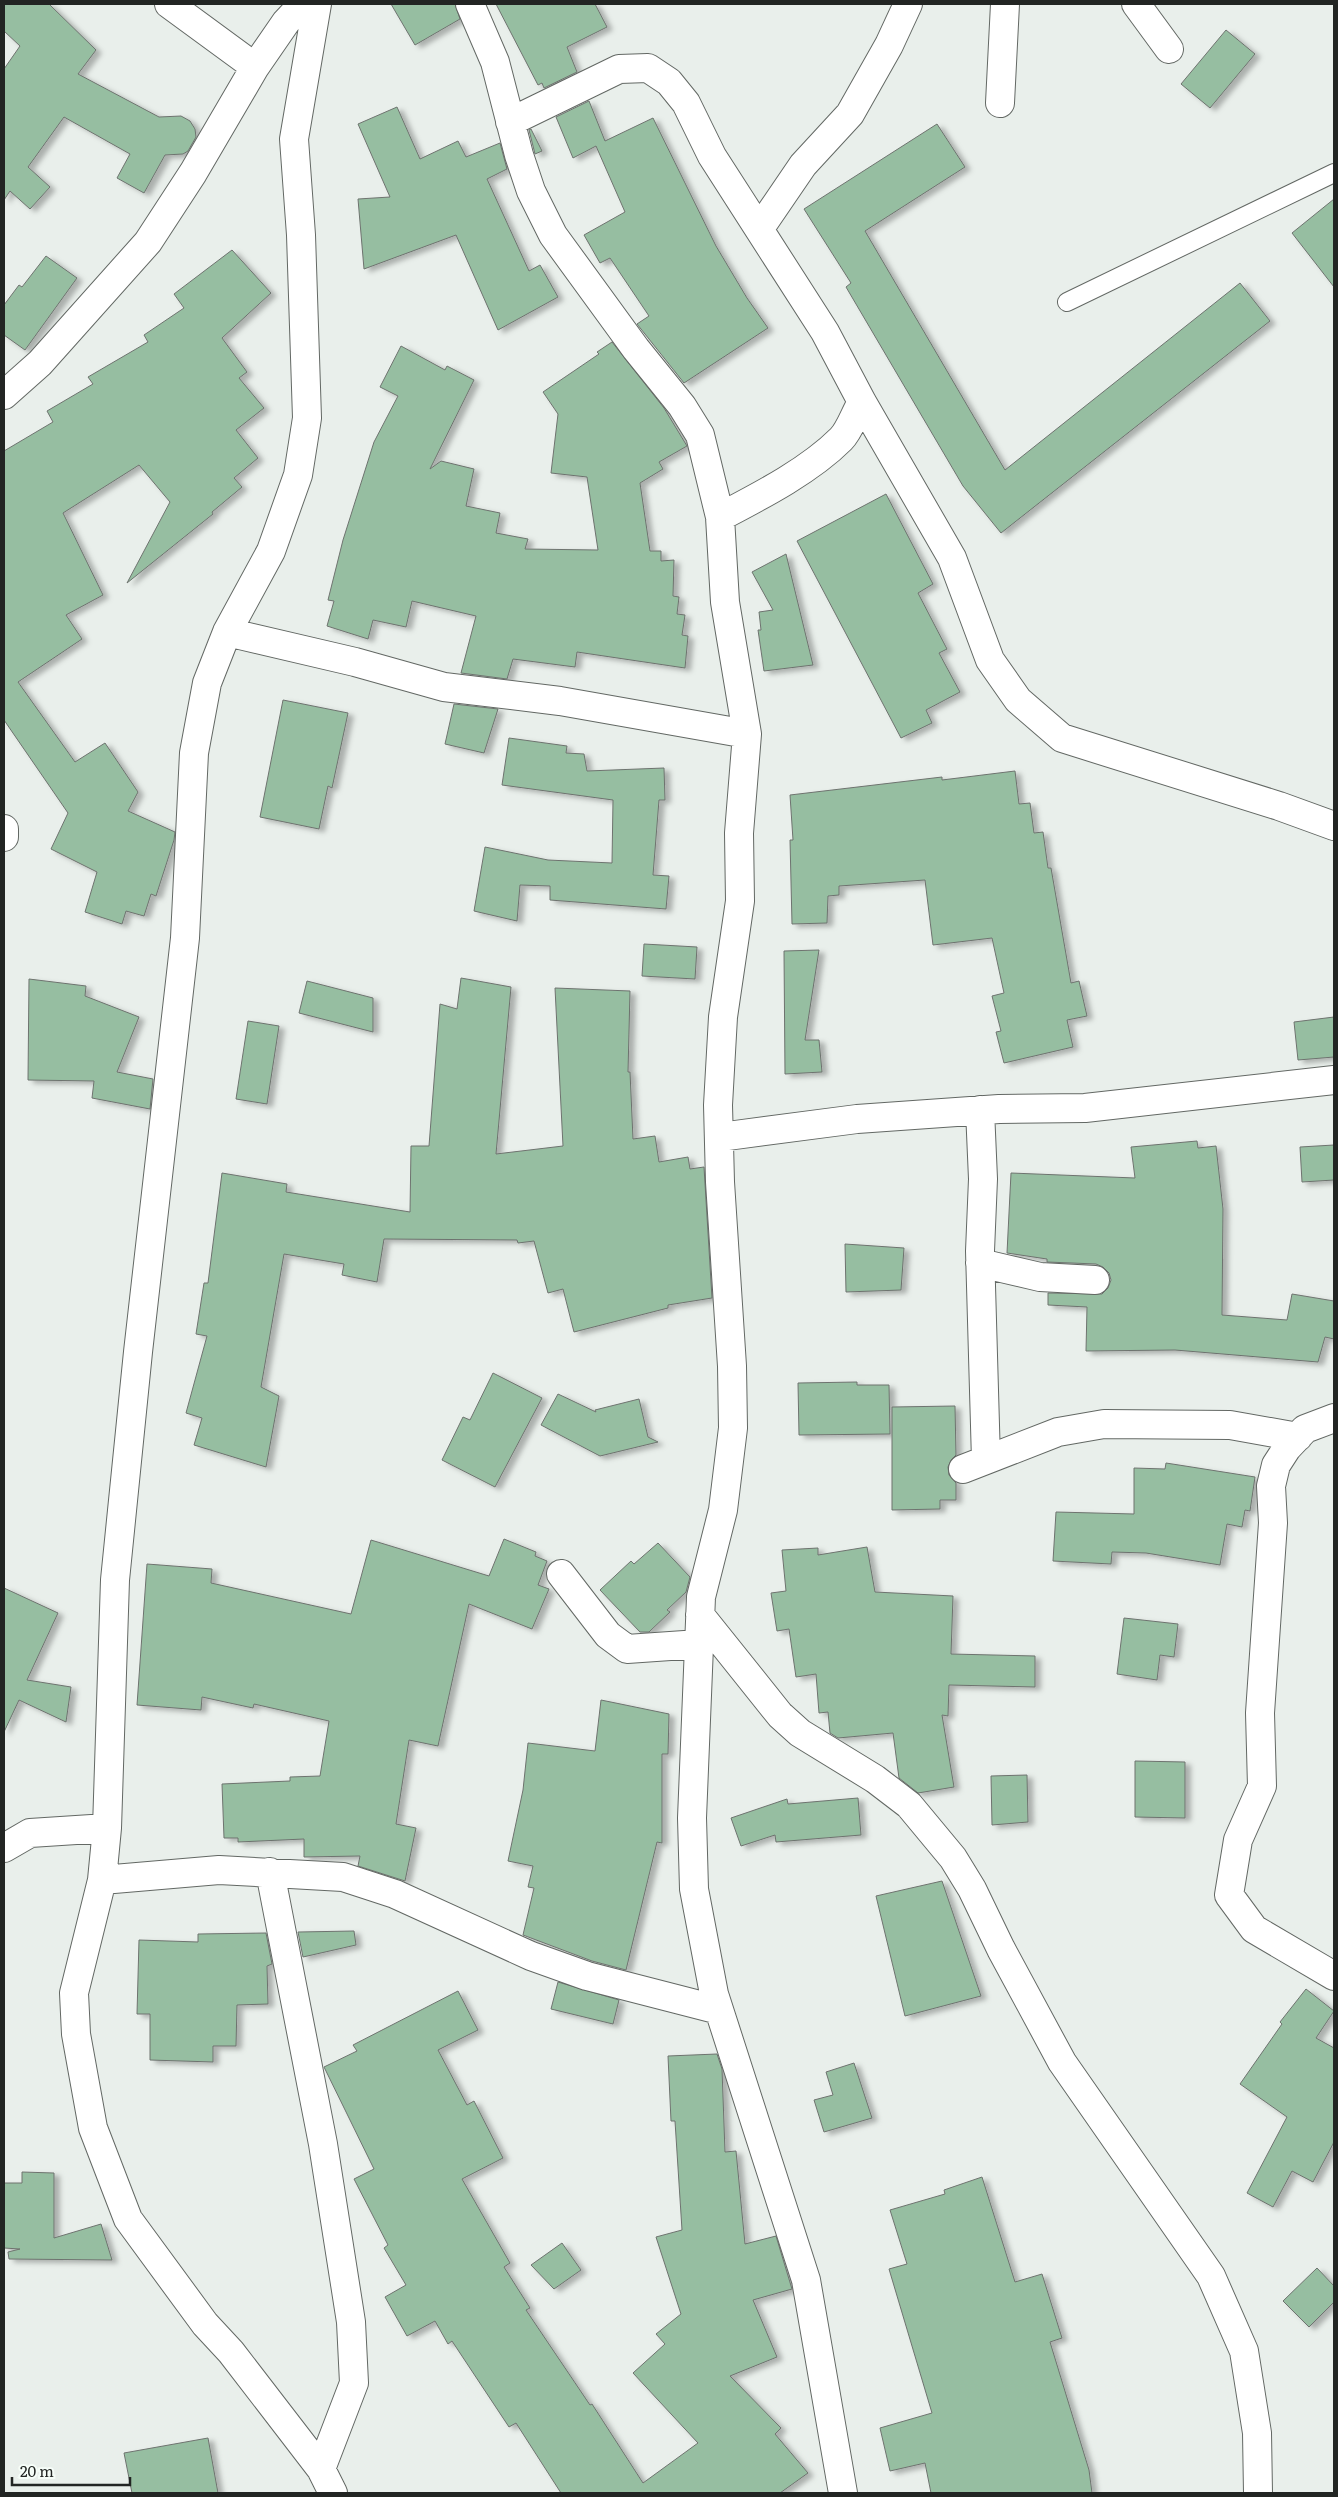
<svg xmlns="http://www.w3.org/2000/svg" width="1338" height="2497" viewBox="0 0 1338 2497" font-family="Literata,serif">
<defs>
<filter id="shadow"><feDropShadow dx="5.5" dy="3" stdDeviation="2.5" flood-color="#0004"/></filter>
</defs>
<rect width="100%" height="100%" fill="#e9efeb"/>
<path fill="#96bea1" stroke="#6e736f" filter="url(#shadow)" d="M 4,4 L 49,4 L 96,50 L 78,74 L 159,117 L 181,116 L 190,121 L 195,129 L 196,137 L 188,151 L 183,154 L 165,155 L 144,193 L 117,178 L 130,154 L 64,117 L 28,167 L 50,187 L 30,209 L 10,191 L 4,200 L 4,69 L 20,46 L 4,31 Z
M 391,4 L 455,4 L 460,19 L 415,45 Z
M 496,4 L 595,4 L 607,27 L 567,47 L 577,72 L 544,88 L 542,83 L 538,85 Z
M 1226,30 L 1255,54 L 1210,108 L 1181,84 Z
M 589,101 L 605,141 L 653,118 L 716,246 L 747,298 L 768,328 L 684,383 L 637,324 L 649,316 L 610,258 L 600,263 L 584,235 L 625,212 L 596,146 L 573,158 L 556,117 Z
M 397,107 L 420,159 L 458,141 L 466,157 L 500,143 L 507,169 L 487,179 L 529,271 L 540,265 L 558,297 L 498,330 L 456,235 L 364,269 L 358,199 L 390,197 L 358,124 Z
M 937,124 L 965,167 L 865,231 L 1005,470 L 1240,283 L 1270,321 L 1001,533 L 963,486 L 846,287 L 851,283 L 804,209 Z
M 531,129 L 542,151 L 535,154 L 529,130 Z
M 1334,199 L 1334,287 L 1292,233 Z
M 232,250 L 271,293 L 222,338 L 247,372 L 239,378 L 264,408 L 236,430 L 258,458 L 234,478 L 242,487 L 212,512 L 213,514 L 127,583 L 170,502 L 139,465 L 63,513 L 103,595 L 66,615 L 82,639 L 18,682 L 75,762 L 105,743 L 138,792 L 128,811 L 175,832 L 174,840 L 156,896 L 151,894 L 144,916 L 126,911 L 122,924 L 85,912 L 97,872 L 51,849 L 68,813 L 4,720 L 4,451 L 53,422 L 47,411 L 93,384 L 88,377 L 148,342 L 144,335 L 184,308 L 174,294 Z
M 46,256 L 77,278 L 25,350 L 4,335 L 4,305 L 19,285 L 22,287 Z
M 612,342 L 664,408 L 687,446 L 659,462 L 663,469 L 640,483 L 650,551 L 661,551 L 661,561 L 674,560 L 673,596 L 679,597 L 677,614 L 685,615 L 682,635 L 688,636 L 685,668 L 577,652 L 575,667 L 513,659 L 507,679 L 461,673 L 476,616 L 412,601 L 406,627 L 373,620 L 368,639 L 327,626 L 334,601 L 328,600 L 343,540 L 374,442 L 398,396 L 380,387 L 401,346 L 445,370 L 447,366 L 474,380 L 430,469 L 441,461 L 474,469 L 466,506 L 500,513 L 496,533 L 528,539 L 525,549 L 598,550 L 587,477 L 551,473 L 558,414 L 543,392 L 599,354 L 597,352 Z
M 886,494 L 933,584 L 918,593 L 947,649 L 939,653 L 960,692 L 926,710 L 932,723 L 901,738 L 797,541 Z
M 786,554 L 813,665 L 764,671 L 758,630 L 761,630 L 759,612 L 773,610 L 752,572 Z
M 283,700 L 348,713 L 332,788 L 328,786 L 319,829 L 260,817 Z
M 454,704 L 498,709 L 484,753 L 445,744 Z
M 509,738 L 567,746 L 566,753 L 584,754 L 587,771 L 664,768 L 665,800 L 659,800 L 653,875 L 669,876 L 666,909 L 550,900 L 550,886 L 520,885 L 517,921 L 474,911 L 485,847 L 548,860 L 612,863 L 613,800 L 502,785 Z
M 1015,771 L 1019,804 L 1030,803 L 1034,833 L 1043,832 L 1048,868 L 1051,868 L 1071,983 L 1079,981 L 1087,1016 L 1067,1020 L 1073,1047 L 1004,1063 L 996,1032 L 1001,1031 L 992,996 L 1004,993 L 992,938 L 933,945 L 925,880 L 839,886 L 839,895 L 828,896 L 827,923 L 792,924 L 790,840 L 793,840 L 790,795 L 942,777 L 942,780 Z
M 644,944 L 697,947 L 695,979 L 642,976 Z
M 819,950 L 805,1040 L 819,1040 L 822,1072 L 785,1074 L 784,951 Z
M 461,978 L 511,987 L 496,1154 L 563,1146 L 555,988 L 630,991 L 628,1072 L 630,1072 L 633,1139 L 655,1136 L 659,1162 L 688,1157 L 690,1169 L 704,1167 L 712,1298 L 668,1305 L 668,1308 L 574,1332 L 563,1289 L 548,1293 L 534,1241 L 518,1243 L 517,1240 L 384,1239 L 377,1282 L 342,1275 L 344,1264 L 284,1254 L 261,1387 L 279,1396 L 266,1467 L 194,1445 L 202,1418 L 186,1413 L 207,1336 L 196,1334 L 204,1283 L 208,1283 L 222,1173 L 287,1184 L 286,1192 L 410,1212 L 411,1146 L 429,1146 L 440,1004 L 457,1009 Z
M 29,979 L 86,986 L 85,996 L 139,1017 L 117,1072 L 153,1079 L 150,1109 L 92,1098 L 94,1081 L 28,1080 Z
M 307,981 L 373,998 L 373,1032 L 299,1013 Z
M 1334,1017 L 1334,1057 L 1298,1060 L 1294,1022 Z
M 248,1021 L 279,1026 L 267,1104 L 236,1099 Z
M 1197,1141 L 1198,1148 L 1216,1146 L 1223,1209 L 1222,1315 L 1287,1320 L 1292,1294 L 1334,1301 L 1334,1339 L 1325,1337 L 1318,1362 L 1175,1350 L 1086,1351 L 1087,1307 L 1048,1305 L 1048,1293 L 1102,1294 L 1108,1288 L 1111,1280 L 1109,1273 L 1103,1267 L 1096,1264 L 1047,1262 L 1047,1259 L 1007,1253 L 1011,1173 L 1135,1178 L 1131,1147 Z
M 1334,1145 L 1334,1180 L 1302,1182 L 1300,1147 Z
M 845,1244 L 904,1248 L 901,1290 L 846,1292 Z
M 493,1373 L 542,1398 L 495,1487 L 442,1460 L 463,1417 L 470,1420 Z
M 857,1382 L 857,1385 L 889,1385 L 890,1434 L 799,1435 L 798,1383 Z
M 558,1394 L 596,1412 L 595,1410 L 639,1399 L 648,1437 L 658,1442 L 600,1456 L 541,1425 Z
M 955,1406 L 956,1455 L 951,1460 L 948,1467 L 949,1475 L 956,1483 L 956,1500 L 940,1500 L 940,1509 L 892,1510 L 892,1407 Z
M 1166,1463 L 1255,1477 L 1250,1511 L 1245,1510 L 1242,1527 L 1227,1524 L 1220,1565 L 1146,1553 L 1112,1552 L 1111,1564 L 1053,1561 L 1056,1512 L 1134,1514 L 1134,1468 L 1165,1469 Z
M 504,1539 L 536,1552 L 535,1556 L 547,1561 L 538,1585 L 549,1589 L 532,1629 L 469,1604 L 438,1746 L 409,1740 L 396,1824 L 416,1828 L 405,1881 L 358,1866 L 360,1856 L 304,1857 L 304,1839 L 238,1842 L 238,1838 L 224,1838 L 222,1784 L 290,1781 L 290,1777 L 320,1776 L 329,1721 L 254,1704 L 253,1708 L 202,1697 L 201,1710 L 137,1705 L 147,1564 L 212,1569 L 211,1583 L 351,1614 L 371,1540 L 489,1576 Z
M 658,1543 L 690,1577 L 686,1592 L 667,1610 L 670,1612 L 649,1632 L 640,1632 L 600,1590 L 631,1561 L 634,1564 Z
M 867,1547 L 875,1592 L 953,1596 L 951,1654 L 1035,1656 L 1035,1687 L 949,1685 L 948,1716 L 942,1715 L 954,1787 L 918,1793 L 899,1778 L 893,1733 L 838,1738 L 830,1733 L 828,1712 L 819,1713 L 816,1674 L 796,1677 L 789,1629 L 777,1631 L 771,1593 L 786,1591 L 782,1550 L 818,1548 L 818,1555 Z
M 4,1588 L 58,1613 L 27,1680 L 71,1687 L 66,1722 L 19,1700 L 4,1732 Z
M 1124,1618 L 1178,1624 L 1174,1657 L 1160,1655 L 1157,1680 L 1117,1674 Z
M 601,1700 L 669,1714 L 668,1754 L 662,1754 L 662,1843 L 657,1842 L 626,1970 L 592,1961 L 523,1935 L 534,1888 L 528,1887 L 533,1866 L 508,1861 L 523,1790 L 528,1743 L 595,1751 Z
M 1135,1761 L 1185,1762 L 1185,1818 L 1135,1817 Z
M 1027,1775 L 1028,1822 L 992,1825 L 991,1776 Z
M 858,1798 L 861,1835 L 776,1842 L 775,1835 L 741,1846 L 731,1818 L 787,1799 L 788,1804 Z
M 942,1881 L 981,1996 L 905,2016 L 876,1896 Z
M 354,1931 L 356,1945 L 303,1957 L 298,1932 Z
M 266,1933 L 272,1964 L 267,1966 L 268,2004 L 237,2005 L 236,2046 L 213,2046 L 213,2062 L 150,2060 L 150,2014 L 137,2014 L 139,1940 L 198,1942 L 198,1934 Z
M 558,1982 L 619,2000 L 613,2024 L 551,2009 Z
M 1306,1989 L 1334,2011 L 1316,2038 L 1334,2048 L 1334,2142 L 1313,2182 L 1292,2171 L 1273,2207 L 1247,2193 L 1287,2117 L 1240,2084 L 1282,2024 L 1280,2022 Z
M 458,1991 L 478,2030 L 438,2050 L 467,2105 L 474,2101 L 503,2158 L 462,2179 L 510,2263 L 504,2267 L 530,2308 L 526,2310 L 590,2405 L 592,2404 L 643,2483 L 698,2443 L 633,2373 L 665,2344 L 656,2334 L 681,2314 L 656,2237 L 682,2230 L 675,2121 L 671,2121 L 668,2056 L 717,2054 L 722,2069 L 725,2152 L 736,2151 L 745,2244 L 776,2236 L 792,2289 L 753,2300 L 777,2357 L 730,2376 L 781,2428 L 775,2434 L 808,2473 L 780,2493 L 561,2493 L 516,2423 L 509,2427 L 452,2341 L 448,2344 L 435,2321 L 407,2336 L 385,2297 L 406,2285 L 384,2248 L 388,2245 L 354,2179 L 374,2169 L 324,2067 L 357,2051 L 353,2045 Z
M 854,2063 L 872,2118 L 824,2132 L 814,2100 L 833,2095 L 826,2072 Z
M 22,2172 L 54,2173 L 54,2238 L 101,2224 L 112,2260 L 9,2259 L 8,2252 L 20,2249 L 4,2248 L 4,2183 L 22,2183 Z
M 982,2177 L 1015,2282 L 1042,2274 L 1062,2338 L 1050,2342 L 1089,2470 L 1092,2493 L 931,2493 L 925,2463 L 890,2471 L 880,2428 L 932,2413 L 889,2269 L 907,2264 L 890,2210 L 945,2194 L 944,2190 Z
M 562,2243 L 581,2270 L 554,2289 L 531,2265 Z
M 1317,2268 L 1334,2286 L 1334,2302 L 1309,2327 L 1283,2301 Z
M 208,2438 L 218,2493 L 132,2493 L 124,2453 Z"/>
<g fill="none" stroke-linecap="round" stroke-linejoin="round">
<g stroke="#636864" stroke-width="20">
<path id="service" d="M 1067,302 L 1334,173"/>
</g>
<g stroke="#636864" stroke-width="30">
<path id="minor" d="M 169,4 L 255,67
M 317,4 L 294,139 L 301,235 L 307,418 L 298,475 L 271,551 L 227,632 L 207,683 L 194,753 L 185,938 L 138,1352 L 115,1580 L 107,1828 L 102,1880 L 74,1993 L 76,2034 L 93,2128 L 128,2219 L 205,2324 L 231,2352 L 321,2469 L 333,2493
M 470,4 L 495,62 L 519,155 L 531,191 L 553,235 L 636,349 L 682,406 L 700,435 L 720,517 L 725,602 L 747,734 L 739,833 L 740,901 L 723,1017 L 718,1105 L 720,1182 L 732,1366 L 733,1428 L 723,1510 L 701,1597 L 692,1818 L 694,1889 L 714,1994 L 806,2280 L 843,2493
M 1136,4 L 1169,49
M 1000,103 L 1005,4
M 510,122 L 619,69 L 648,68 L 669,82 L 686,103 L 712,156 L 825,332 L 862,402 L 952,558 L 990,660 L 1018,700 L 1062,738 L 1279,806 L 1334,826
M 760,228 L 803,165 L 850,114 L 889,45 L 908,4
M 4,395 L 40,363 L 148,242 L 193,173 L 255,67 L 286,22 L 303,4
M 720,517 C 760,496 809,471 841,439 C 850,430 855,413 862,402
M 227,632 L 355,662 L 444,687 L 560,701 L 747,734
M 4,829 L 4,837
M 980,1110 L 983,1179 L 980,1251 L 986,1460
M 720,1137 L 857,1119 L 999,1109 L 1085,1108 L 1334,1080
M 980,1263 L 1040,1277 L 1095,1280
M 1334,1418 L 1305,1429 L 1287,1448 L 1276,1465 L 1271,1486 L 1273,1523 L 1260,1713 L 1262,1786 L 1238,1840 L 1229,1895 L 1254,1929 L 1334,1976
M 963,1469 L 1058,1432 L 1104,1424 L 1230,1425 L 1298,1437
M 561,1574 L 608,1635 L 627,1649 L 699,1644
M 700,1615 L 780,1715 L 800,1733 L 875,1779 L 909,1805 L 953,1858 L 972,1889 L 1001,1949 L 1062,2062 L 1211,2276 L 1244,2351 L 1257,2433 L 1258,2493
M 4,1848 L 30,1833 L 107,1828
M 270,1872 L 323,2144 L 351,2322 L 354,2383 L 321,2469
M 102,1880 L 219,1870 L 343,1877 L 395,1894 L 531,1956 L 587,1976 L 719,2010"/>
</g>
<use href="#service" stroke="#fff" stroke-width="18"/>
<use href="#minor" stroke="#fff" stroke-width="28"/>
</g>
<rect width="1338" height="2497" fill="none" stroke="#222523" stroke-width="10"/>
<path d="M12 2477v8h118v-8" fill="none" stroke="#222523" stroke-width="2.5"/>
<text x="20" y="2477" font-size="15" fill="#222523" stroke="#f6fdf8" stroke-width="4" paint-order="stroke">20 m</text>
</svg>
